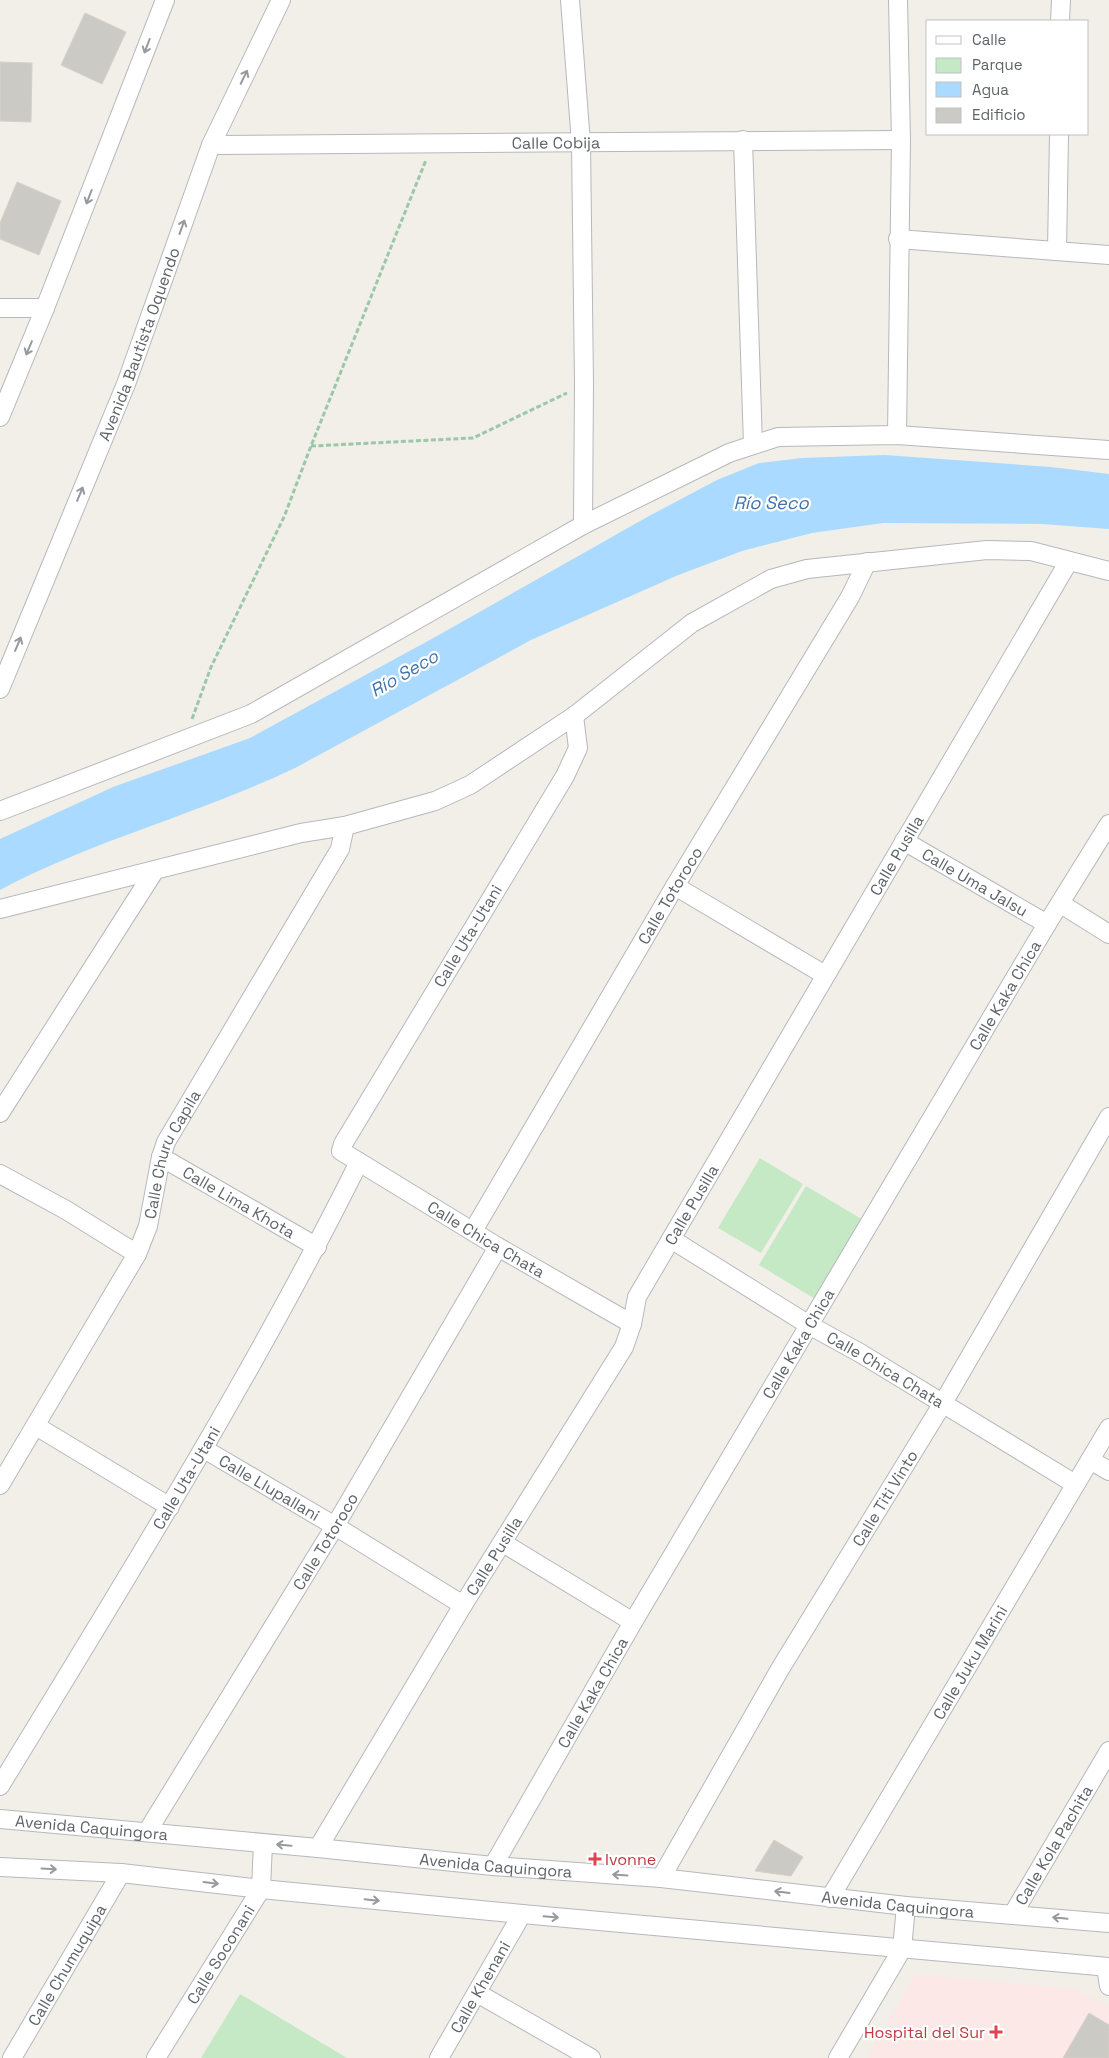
<svg xmlns="http://www.w3.org/2000/svg" width="1109" height="2058" viewBox="0 0 1109 2058" font-family="'Space Grotesk',sans-serif">
<rect width="100%" height="100%" fill="#f1efe8"/>
<path fill="#fce8e6" d="M 916,1974 L 1074,1989 L 1109,2006 L 1109,2058 L 867,2058 Z"/>
<path fill="#c5e8c5" d="M 760,1158 L 803,1184 L 761,1253 L 718,1228 Z
M 806,1186 L 875,1227 L 827,1306 L 759,1265 Z
M 240,1994 L 347,2058 L 201,2058 Z"/>
<path fill="#aadaff" d="M 885,455 L 1051,467 L 1109,474 L 1109,529 L 1042,524 L 883,523 L 812,533 L 742,551 L 676,576 L 531,640 L 295,768 C 199,814 94,840 0,890 L 0,839 L 113,787 L 250,738 L 437,636 L 649,516 L 717,480 L 759,463 L 802,458 Z"/>
<path fill="#cccac5" stroke="#d6d1c6" d="M 85,13 L 126,32 L 102,84 L 61,65 Z
M 0,62 L 32,63 L 31,122 L 0,121 Z
M 17,182 L 61,201 L 39,255 L 0,239 L 0,223 Z
M 774,1840 L 803,1857 L 791,1876 L 755,1871 Z
M 1089,2013 L 1109,2025 L 1109,2058 L 1063,2058 Z"/>
<g fill="none" stroke-linecap="round" stroke-linejoin="round">
<g stroke="#b5b8bc" stroke-width="20">
<g id="minor">
<path d="M 570,0 L 581,143 L 584,383 L 583,525"/>
<path d="M 1060,21 L 1061,0"/>
<path d="M 743,140 L 753,445"/>
<path id="s1" d="M 211,145 L 901,140"/>
<path d="M 898,239 L 1109,255"/>
<path d="M 1057,251 L 1059,134"/>
<path d="M 0,308 L 45,308"/>
<path d="M 0,417 L 45,308 L 165,0"/>
<path d="M 897,435 L 901,140 L 898,0"/>
<path id="s2" d="M 0,689 L 126,384 L 211,145 L 281,0"/>
<path id="s3" d="M 574,716 L 578,748 L 565,776 L 343,1144 L 341,1151 L 498,1247 L 632,1324"/>
<path d="M 0,811 L 251,714 L 583,525 L 729,453 L 778,437 L 897,435 L 1109,450"/>
<path id="s4" d="M 904,841 L 1047,924"/>
<path d="M 675,886 L 825,975"/>
<path d="M 1061,904 L 1109,934"/>
<path d="M 0,909 L 301,833 L 345,826 L 435,801 L 470,785 L 574,716 L 692,623 L 771,579 L 807,569 L 987,550 L 1031,551 L 1109,571"/>
<path d="M 0,1113 L 155,870"/>
<path id="s5" d="M 161,1157 L 317,1247"/>
<path d="M 0,1174 L 66,1210 L 137,1254"/>
<path id="s6" d="M 473,1231 L 675,886 L 850,597 L 867,562"/>
<path id="s7" d="M 671,1239 L 809,1325 L 860,1353 L 1075,1484"/>
<path d="M 36,1426 L 170,1507"/>
<path id="s8" d="M 204,1449 L 335,1526 L 463,1605"/>
<path d="M 1090,1460 L 1109,1471"/>
<path id="s9" d="M 0,1485 L 137,1254 L 148,1226 L 161,1157 L 166,1142 L 340,849 L 345,826"/>
<path d="M 503,1543 L 633,1622"/>
<path id="s10" d="M 0,1786 C 125,1581 252,1377 359,1162"/>
<path id="s11" d="M 0,1819 L 318,1848 L 493,1866 L 661,1878 L 906,1906 L 1109,1923"/>
<path id="s12" d="M 147,1832 L 335,1526 L 498,1247"/>
<path id="s13" d="M 318,1848 L 463,1605 L 624,1347 L 632,1324 L 637,1297 L 1069,561"/>
<path id="s14" d="M 493,1866 L 633,1622 L 1047,924 L 1109,824"/>
<path d="M 0,1867 L 121,1873 L 261,1889 L 522,1914 L 1109,1967"/>
<path id="s15" d="M 661,1878 L 780,1669 L 943,1403 L 1109,1117"/>
<path id="s16" d="M 830,1898 L 1109,1428"/>
<path id="s17" d="M 1013,1914 L 1109,1751"/>
<path d="M 1106,1967 L 1109,1986"/>
<path d="M 477,1993 L 591,2058"/>
<path id="s18" d="M 12,2058 L 121,1873"/>
<path id="s19" d="M 156,2058 L 261,1889 L 263,1843"/>
<path id="s20" d="M 439,2058 L 522,1914"/>
<path d="M 838,2058 L 902,1949 L 906,1906"/>
</g>
</g>
<path stroke="#9cc7a9" stroke-width="3" stroke-dasharray="5 2.5" stroke-linecap="butt" d="M 311,446 L 473,438 L 567,393
M 192,719 L 211,667 L 284,517 L 311,446 L 426,160"/>
<use href="#minor" stroke="#fff" stroke-width="18"/>
</g>
<defs><path id="oneway-shaft" d="M-6 0H5M1.5-3L5.5 0L1.5 3" fill="none" stroke-width="1.6" stroke-linecap="round" stroke-linejoin="round" transform="scale(1.25)"/></defs>
<g stroke="#979a9d">
<use href="#oneway-shaft" transform="translate(147 46) rotate(111)"/>
<use href="#oneway-shaft" transform="translate(244 77) rotate(-64)"/>
<use href="#oneway-shaft" transform="translate(89 197) rotate(111)"/>
<use href="#oneway-shaft" transform="translate(182 227) rotate(-70)"/>
<use href="#oneway-shaft" transform="translate(29 348) rotate(113)"/>
<use href="#oneway-shaft" transform="translate(80 494) rotate(-67)"/>
<use href="#oneway-shaft" transform="translate(18 644) rotate(-67)"/>
<use href="#oneway-shaft" transform="translate(284 1845) rotate(-175)"/>
<use href="#oneway-shaft" transform="translate(49 1869) rotate(3)"/>
<use href="#oneway-shaft" transform="translate(620 1875) rotate(-176)"/>
<use href="#oneway-shaft" transform="translate(211 1883) rotate(7)"/>
<use href="#oneway-shaft" transform="translate(782 1892) rotate(-173)"/>
<use href="#oneway-shaft" transform="translate(372 1900) rotate(6)"/>
<use href="#oneway-shaft" transform="translate(551 1917) rotate(5)"/>
<use href="#oneway-shaft" transform="translate(1060 1918) rotate(-174)"/>
</g>
<g fill="#e0444e" stroke="#fff" stroke-width="2">
<path d="M592.5 1851.5h5v5h5v5h-5v5h-5v-5h-5v-5h5z"/>
<path d="M993.5 2024.5h5v5h5v5h-5v5h-5v-5h-5v-5h5z"/>
</g>
<g text-anchor="middle" dominant-baseline="central" stroke-width="4.5" stroke-linejoin="round" paint-order="stroke">
<g font-size="16" fill="#5f6368" stroke="#fff">
<text stroke="none"><textPath href="#s1" startOffset="345">Calle Cobija</textPath></text>
<text stroke="none"><textPath href="#s2" startOffset="372">Avenida Bautista Oquendo</textPath></text>
<text stroke="none"><textPath href="#s13" startOffset="1151">Calle Pusilla</textPath></text>
<text stroke="none"><textPath href="#s4" startOffset="82">Calle Uma Jalsu</textPath></text>
<text stroke="none"><textPath href="#s6" startOffset="389">Calle Totoroco</textPath></text>
<text transform="translate(468 936) rotate(-59)">Calle Uta-Utani</text>
<text stroke="none"><textPath href="#s14" startOffset="1010">Calle Kaka Chica</textPath></text>
<text stroke="none"><textPath href="#s9" startOffset="375">Calle Churu Capila</textPath></text>
<text stroke="none"><textPath href="#s5" startOffset="90">Calle Lima Khota</textPath></text>
<text stroke="none"><textPath href="#s13" startOffset="746">Calle Pusilla</textPath></text>
<text stroke="none"><textPath href="#s3" startOffset="670">Calle Chica Chata</textPath></text>
<text stroke="none"><textPath href="#s14" startOffset="605">Calle Kaka Chica</textPath></text>
<text stroke="none"><textPath href="#s7" startOffset="251">Calle Chica Chata</textPath></text>
<text stroke="none"><textPath href="#s10" startOffset="360">Calle Uta-Utani</textPath></text>
<text stroke="none"><textPath href="#s8" startOffset="76">Calle Llupallani</textPath></text>
<text stroke="none"><textPath href="#s15" startOffset="441">Calle Titi Vinto</textPath></text>
<text stroke="none"><textPath href="#s12" startOffset="341">Calle Totoroco</textPath></text>
<text stroke="none"><textPath href="#s13" startOffset="341">Calle Pusilla</textPath></text>
<text stroke="none"><textPath href="#s16" startOffset="274">Calle Juku Marini</textPath></text>
<text stroke="none"><textPath href="#s14" startOffset="200">Calle Kaka Chica</textPath></text>
<text stroke="none"><textPath href="#s11" startOffset="92">Avenida Caquingora</textPath></text>
<text stroke="none"><textPath href="#s17" startOffset="80">Calle Kola Pachita</textPath></text>
<text stroke="none"><textPath href="#s11" startOffset="498">Avenida Caquingora</textPath></text>
<text stroke="none"><textPath href="#s11" startOffset="902">Avenida Caquingora</textPath></text>
<text stroke="none"><textPath href="#s19" startOffset="122">Calle Soconani</textPath></text>
<text stroke="none"><textPath href="#s18" startOffset="108">Calle Chumuquipa</textPath></text>
<text stroke="none"><textPath href="#s20" startOffset="82">Calle Khenani</textPath></text>
</g>
<g font-size="16" fill="#be3a42" stroke="#fff" text-anchor="start">
<text x="605" y="1859">Ivonne</text>
<text x="985" y="2032" text-anchor="end">Hospital del Sur</text>
</g>
<g font-size="18" font-style="italic" fill="#4174aa" stroke="#fff">
<text x="771" y="502">Río Seco</text>
<text transform="translate(404 673) rotate(-30)">Río Seco</text>
</g>
</g>
<rect x="926" y="20" width="162" height="115" fill="#ffffff" stroke="#bfc1c3"/>
<rect x="936" y="36" width="25" height="8" fill="#ffffff" stroke="#bfc1c3"/>
<text x="972" y="45" font-size="15" fill="#5f6368">Calle</text>
<rect x="936" y="58" width="25" height="15" fill="#c5e8c5" stroke="#bfc1c3"/>
<text x="972" y="70" font-size="15" fill="#5f6368">Parque</text>
<rect x="936" y="82" width="25" height="15" fill="#aadaff" stroke="#bfc1c3"/>
<text x="972" y="95" font-size="15" fill="#5f6368">Agua</text>
<rect x="936" y="108" width="25" height="15" fill="#cccac5" stroke="#bfc1c3"/>
<text x="972" y="120" font-size="15" fill="#5f6368">Edificio</text>
</svg>
